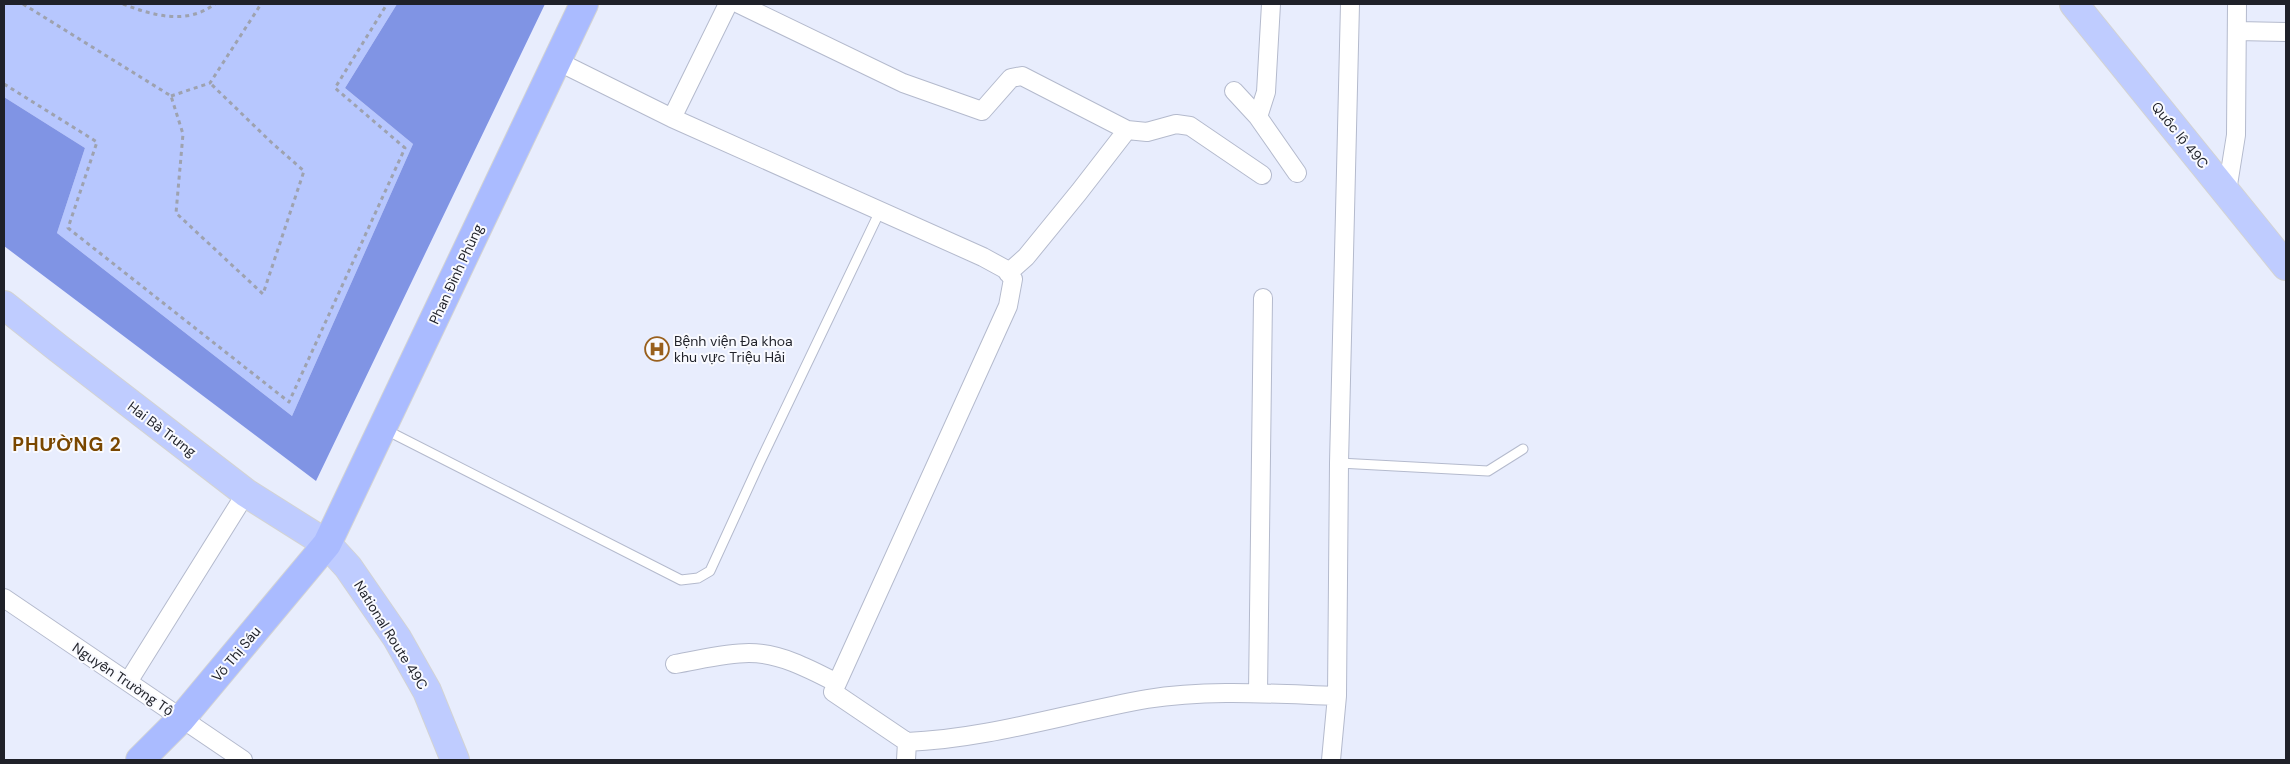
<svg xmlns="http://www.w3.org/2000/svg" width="2290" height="764" viewBox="0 0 2290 764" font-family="'DM Sans',sans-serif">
<rect width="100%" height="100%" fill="#e8edfd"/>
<path fill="#b7c7fe" d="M 4,4 L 397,4 L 345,88 L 413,144 L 292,416 L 57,233 L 85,148 L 4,97 Z"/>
<path fill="#8094e4" d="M 397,4 L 545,4 L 316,481 L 4,246 L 4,97 L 85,148 L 57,233 L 292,416 L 413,144 L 345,88 Z"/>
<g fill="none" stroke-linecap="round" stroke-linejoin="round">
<g stroke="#b4bacd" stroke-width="11">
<path id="service" d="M 384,429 L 681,580 L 698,578 L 710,571 L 759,464 L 880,211
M 1339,463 L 1488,471 L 1523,449"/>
</g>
<g stroke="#b4bacd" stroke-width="20">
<path id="minor" d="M 739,4 L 903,83 L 982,111 L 1011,78 L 1022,76 L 1127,130 L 1147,132 L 1176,124 L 1190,126 L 1262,175
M 2237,31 L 2286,32
M 557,61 L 672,118 L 983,257 L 1005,269 L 1013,279 L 1008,306 L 833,692 L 907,742 L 906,760
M 1234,91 L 1258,117 L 1297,173
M 1258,117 L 1266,92 L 1271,4
M 672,118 L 728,4
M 2227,191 L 2236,135 L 2237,4
M 1008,273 L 1026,257 L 1079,192 L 1127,130
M 4,598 L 243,760
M 675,664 C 699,660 725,653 749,653 C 780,653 810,669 837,683
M 128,682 L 246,493
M 1258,693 L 1263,298
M 907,742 C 987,739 1068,713 1147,699 C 1209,689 1274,694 1337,696
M 1331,760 L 1337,696 L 1339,463 L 1350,4"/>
</g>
<g stroke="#d2d3d4" stroke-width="30">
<path id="primary" d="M 2074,4 L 2286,266
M 4,305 L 58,348 L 246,493 L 327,544 L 348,567 L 397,638 L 427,691 L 455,760"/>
</g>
<g stroke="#d2d3d4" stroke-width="30">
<path id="trunk" d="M 140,760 L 181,719 L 327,544 L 584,4"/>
</g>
<path stroke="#9ea2af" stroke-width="3" stroke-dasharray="4 4" stroke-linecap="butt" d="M 23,4 L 171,96 L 183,134 L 176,213 L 263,294 L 304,171 L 272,143 L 210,83
M 123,4 C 154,16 187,25 215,4
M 4,84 L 97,142 L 68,228 L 289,402 L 405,148 L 335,88 L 387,4
M 171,96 L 210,83 L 261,4"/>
<use href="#service" stroke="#fff" stroke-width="9"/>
<use href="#minor" stroke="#fff" stroke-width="18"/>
<use href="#primary" stroke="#bfccff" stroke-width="28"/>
<use href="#trunk" stroke="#abf" stroke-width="28"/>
</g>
<defs>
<g id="hospital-ring" transform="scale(1.25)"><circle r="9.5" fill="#f9faff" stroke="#99601d" stroke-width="1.5"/><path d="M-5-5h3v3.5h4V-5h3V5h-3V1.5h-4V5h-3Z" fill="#99601d"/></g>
</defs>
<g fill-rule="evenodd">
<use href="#hospital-ring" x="657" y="349"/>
</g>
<g text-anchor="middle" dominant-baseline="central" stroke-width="4" stroke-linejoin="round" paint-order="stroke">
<g font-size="14" fill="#1f2129" stroke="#f9faff">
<text transform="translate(2180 135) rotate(51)">Quốc lộ 49C</text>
<text transform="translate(456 274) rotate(-65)">Phan Đình Phùng</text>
<text transform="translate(162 429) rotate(37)">Hai Bà Trưng</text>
<text transform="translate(391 635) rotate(58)">National Route 49C</text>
<text transform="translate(236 654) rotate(-50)">Võ Thị Sáu</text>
<text transform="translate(123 679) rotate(34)">Nguyễn Trường Tộ</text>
</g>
<g font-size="14" fill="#1f2129" stroke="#f9faff" text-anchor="start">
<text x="674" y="341">Bệnh viện Đa khoa<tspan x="674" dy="16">khu vực Triệu Hải</tspan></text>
</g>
<g font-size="19" font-weight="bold" letter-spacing="1" fill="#794700" stroke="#f9faff">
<text x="67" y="444">PHƯỜNG 2</text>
</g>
</g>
<rect width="2290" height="764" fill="none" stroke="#1f2129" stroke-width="10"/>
</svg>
